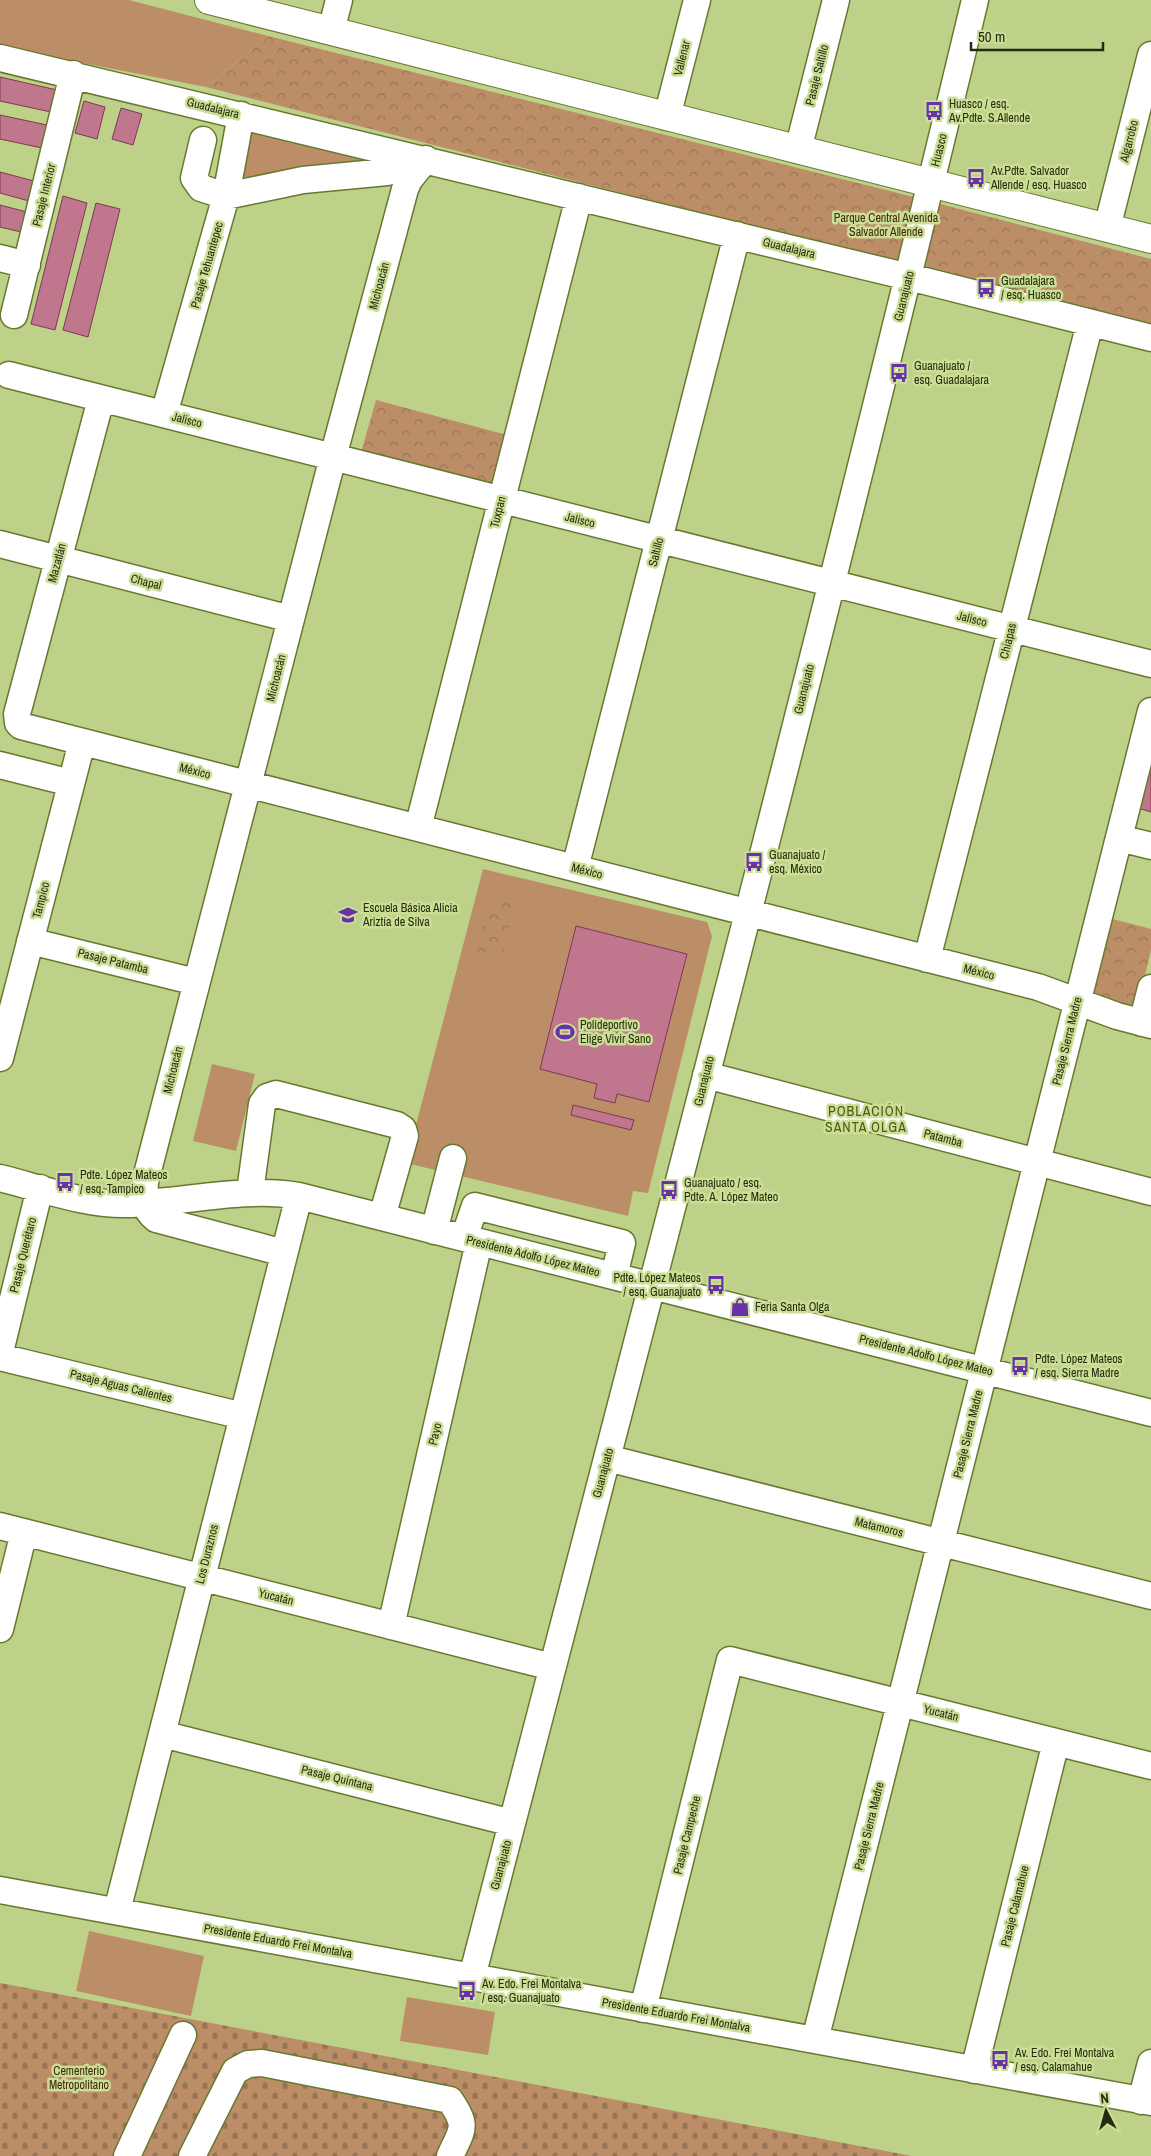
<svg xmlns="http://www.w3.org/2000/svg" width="1151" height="2156" viewBox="0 0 1151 2156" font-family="'Archivo Narrow',sans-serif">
<defs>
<pattern id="cemetery-stones" width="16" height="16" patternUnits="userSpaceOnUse" patternTransform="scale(1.25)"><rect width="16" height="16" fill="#bc8e68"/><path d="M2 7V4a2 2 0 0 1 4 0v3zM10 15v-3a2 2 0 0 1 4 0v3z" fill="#997454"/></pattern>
<pattern id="park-crowns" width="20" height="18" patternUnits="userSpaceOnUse" patternTransform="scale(1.25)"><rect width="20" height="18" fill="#bc8e68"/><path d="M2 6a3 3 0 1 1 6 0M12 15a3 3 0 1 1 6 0" fill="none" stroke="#997454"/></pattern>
</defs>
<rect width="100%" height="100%" fill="#bed188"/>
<path fill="#bc8e68" d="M 0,0 L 129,0 L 268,36 L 206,87 L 0,47 Z
M 253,127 L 380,162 L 239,184 Z
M 483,869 L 707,922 L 712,936 L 648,1193 L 633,1191 L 628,1216 L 406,1163 Z
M 212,1064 L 255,1074 L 236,1151 L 193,1141 Z
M 89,1931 L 204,1956 L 191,2016 L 76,1991 Z
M 407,1997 L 495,2012 L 488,2055 L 400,2041 Z"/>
<path fill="url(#cemetery-stones)" d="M 0,1983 L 912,2156 L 0,2156 Z"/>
<path fill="url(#park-crowns)" d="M 268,36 L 898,193 L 1151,259 L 1151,328 L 206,87 Z
M 376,400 L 511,436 L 496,492 L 360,456 Z
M 488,899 L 514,905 L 502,958 L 476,952 Z
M 1109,918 L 1151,929 L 1151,950 L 1136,1013 L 1089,995 Z"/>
<path fill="#c0768d" stroke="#7d3951" d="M 0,77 L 57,90 L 51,112 L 0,101 Z
M 84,101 L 105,107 L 97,139 L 75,133 Z
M 121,108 L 142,114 L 133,145 L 112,139 Z
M 0,115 L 47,125 L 42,148 L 0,139 Z
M 0,172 L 34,181 L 29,201 L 0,193 Z
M 63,196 L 87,203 L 55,330 L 31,324 Z
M 96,203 L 120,209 L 88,337 L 63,330 Z
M 0,205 L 27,212 L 21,232 L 0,227 Z
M 1151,760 L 1151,812 L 1138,808 Z
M 576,926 L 687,954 L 649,1102 L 617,1094 L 615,1103 L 594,1098 L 597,1084 L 540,1069 Z
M 573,1105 L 634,1120 L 631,1130 L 571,1115 Z"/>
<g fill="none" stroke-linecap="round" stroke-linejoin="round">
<g stroke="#687831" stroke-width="29">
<path id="minor" d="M 331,31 L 339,0
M 0,58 L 909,277 L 1151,338
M 667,117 L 697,0
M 203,140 L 194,178 L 201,188 L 226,196 L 303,180 L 387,172 L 425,160
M 798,150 L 836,0
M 1107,228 L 1151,55
M 0,258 L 27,265
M 14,315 L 73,74
M 9,375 L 1151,664
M 101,399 L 17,714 L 18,723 L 21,726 L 1038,987 L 1117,1016 L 1151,1025
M 164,414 L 226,196 L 241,115
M 0,544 L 291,619
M 0,765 L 71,783
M 418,828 L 579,197
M 1119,838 L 1151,846
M 575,868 L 737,235
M 30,941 L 196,982
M 927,959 L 1090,323
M 1142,1023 L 1151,988
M 0,1058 L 82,742
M 706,1075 L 1151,1192
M 0,1178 C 41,1188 84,1205 127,1204 C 183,1203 244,1186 299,1196 L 1151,1413
M 250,1192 L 262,1104 L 267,1097 L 276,1094 L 397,1125 L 403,1129 L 405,1136 L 382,1217
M 434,1231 L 453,1158
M 464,1238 L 475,1206 L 622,1243 L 614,1276
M 284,1253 L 156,1219 C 143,1209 144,1197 145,1182 L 333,457 L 405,189 L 409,180 L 426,159
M 0,1352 L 40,1188
M 0,1357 L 243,1416
M 607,1458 L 1151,1596
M 0,1526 L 552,1667
M 391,1626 L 479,1242
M 0,1629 L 24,1532
M 162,1734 L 512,1823
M 0,1890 L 1151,2102
M 117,1911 L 299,1196
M 472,1977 C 643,1319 817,661 975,0
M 643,2009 L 730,1660 L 1151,1766
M 815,2040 L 1151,711
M 974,2070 L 1056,1742
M 1141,2101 L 1151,2063
M 127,2156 L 183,2035
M 192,2156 L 235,2071 L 248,2064 L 262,2063 L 450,2100 C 468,2127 463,2128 450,2156"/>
</g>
<g stroke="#687831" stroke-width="30">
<path id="major" d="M 209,0 L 1151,239"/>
</g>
<use href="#minor" stroke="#fff" stroke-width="26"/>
<use href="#major" stroke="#fff" stroke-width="28"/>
</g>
<defs>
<g id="bus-bare" transform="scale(1.5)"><path d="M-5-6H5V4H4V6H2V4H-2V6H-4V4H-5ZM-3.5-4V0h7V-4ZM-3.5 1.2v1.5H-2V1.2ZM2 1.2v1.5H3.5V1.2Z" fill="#6932a9" stroke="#cbde95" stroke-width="2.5" paint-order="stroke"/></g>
<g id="school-bare" transform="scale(1.5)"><path d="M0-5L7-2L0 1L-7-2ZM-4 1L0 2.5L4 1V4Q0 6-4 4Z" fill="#6932a9" stroke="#cbde95" stroke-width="2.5" paint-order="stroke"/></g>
<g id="stadium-bare" transform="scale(1.5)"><path d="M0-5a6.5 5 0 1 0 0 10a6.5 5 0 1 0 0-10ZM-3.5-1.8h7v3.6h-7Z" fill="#6932a9" stroke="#cbde95" stroke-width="2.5" paint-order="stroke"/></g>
<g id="shop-bare" transform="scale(1.5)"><path d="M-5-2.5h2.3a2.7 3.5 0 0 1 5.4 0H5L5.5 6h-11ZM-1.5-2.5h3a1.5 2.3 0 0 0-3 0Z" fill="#6932a9" stroke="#cbde95" stroke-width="2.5" paint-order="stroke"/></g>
</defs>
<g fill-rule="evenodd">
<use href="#bus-bare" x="934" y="111"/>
<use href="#bus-bare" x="976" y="178"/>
<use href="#bus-bare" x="986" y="288"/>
<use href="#bus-bare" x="899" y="373"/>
<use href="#bus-bare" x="754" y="862"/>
<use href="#school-bare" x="348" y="915"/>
<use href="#stadium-bare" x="565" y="1032"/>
<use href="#bus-bare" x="65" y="1182"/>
<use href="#bus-bare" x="669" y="1190"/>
<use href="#bus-bare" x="716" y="1285"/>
<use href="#shop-bare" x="740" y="1307"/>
<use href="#bus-bare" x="1020" y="1366"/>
<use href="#bus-bare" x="467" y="1991"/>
<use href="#bus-bare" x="1000" y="2060"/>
</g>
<g text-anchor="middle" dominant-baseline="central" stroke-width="5" stroke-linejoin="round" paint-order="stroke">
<g font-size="12" fill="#252c0e" stroke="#cbde95">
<text transform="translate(682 58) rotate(-76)">Vallenar</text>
<text transform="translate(817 75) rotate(-76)">Pasaje Saltillo</text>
<text transform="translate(213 108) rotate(14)">Guadalajara</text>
<text transform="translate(1129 141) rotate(-76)">Algarrobo</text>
<text transform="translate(939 150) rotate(-76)">Huasco</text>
<text transform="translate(44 195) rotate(-76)">Pasaje Interior</text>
<text transform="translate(789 248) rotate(14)">Guadalajara</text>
<text transform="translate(207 265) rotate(-74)">Pasaje Tehuantepec</text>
<text transform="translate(379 286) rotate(-75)">Michoacán</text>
<text transform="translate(904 296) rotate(-76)">Guanajuato</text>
<text transform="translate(187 420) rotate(14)">Jalisco</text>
<text transform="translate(498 512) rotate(-76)">Tuxpan</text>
<text transform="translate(580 520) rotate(14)">Jalisco</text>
<text transform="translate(656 552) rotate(-76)">Saltillo</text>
<text transform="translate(57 563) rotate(-75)">Mazatlán</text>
<text transform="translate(146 582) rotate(14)">Chapal</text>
<text transform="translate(972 619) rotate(14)">Jalisco</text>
<text transform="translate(1008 641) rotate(-76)">Chiapas</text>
<text transform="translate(276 678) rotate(-76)">Michoacán</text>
<text transform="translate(804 689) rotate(-76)">Guanajuato</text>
<text transform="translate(195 771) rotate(14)">México</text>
<text transform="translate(587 871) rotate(14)">México</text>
<text transform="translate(41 900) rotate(-76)">Tampico</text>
<text transform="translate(113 961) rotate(14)">Pasaje Patamba</text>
<text transform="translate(979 972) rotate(14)">México</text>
<text transform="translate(1067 1041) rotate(-76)">Pasaje Sierra Madre</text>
<text transform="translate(173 1070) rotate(-76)">Michoacán</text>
<text transform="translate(704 1081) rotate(-76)">Guanajuato</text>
<text transform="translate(943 1138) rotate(15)">Patamba</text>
<text transform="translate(23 1255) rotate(-76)">Pasaje Querétaro</text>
<text transform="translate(533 1256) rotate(14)">Presidente Adolfo López Mateo</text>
<text transform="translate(926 1355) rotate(14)">Presidente Adolfo López Mateo</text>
<text transform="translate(121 1386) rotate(14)">Pasaje Aguas Calientes</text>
<text transform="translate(435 1434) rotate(-77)">Payo</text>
<text transform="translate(968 1434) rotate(-76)">Pasaje Sierra Madre</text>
<text transform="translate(603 1473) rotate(-75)">Guanajuato</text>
<text transform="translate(879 1527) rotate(14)">Matamoros</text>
<text transform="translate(207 1554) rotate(-76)">Los Duraznos</text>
<text transform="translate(276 1597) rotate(14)">Yucatán</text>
<text transform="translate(941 1713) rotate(14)">Yucatán</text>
<text transform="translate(337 1778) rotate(14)">Pasaje Quintana</text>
<text transform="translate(869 1826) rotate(-76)">Pasaje Sierra Madre</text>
<text transform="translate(687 1835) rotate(-76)">Pasaje Campeche</text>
<text transform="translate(501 1865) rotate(-75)">Guanajuato</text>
<text transform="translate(1015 1906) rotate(-76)">Pasaje Calamahue</text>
<text transform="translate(278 1941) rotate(10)">Presidente Eduardo Frei Montalva</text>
<text transform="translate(676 2015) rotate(10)">Presidente Eduardo Frei Montalva</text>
</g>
<g font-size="12" fill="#252c0e" stroke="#cbde95" text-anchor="start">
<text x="949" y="104">Huasco / esq.<tspan x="949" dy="14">Av.Pdte. S.Allende</tspan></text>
<text x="991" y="171">Av.Pdte. Salvador<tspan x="991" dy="14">Allende / esq. Huasco</tspan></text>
<text x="1001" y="281">Guadalajara<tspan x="1001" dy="14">/ esq. Huasco</tspan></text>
<text x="914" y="366">Guanajuato /<tspan x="914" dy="14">esq. Guadalajara</tspan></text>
<text x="769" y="855">Guanajuato /<tspan x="769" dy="14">esq. México</tspan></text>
<text x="363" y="908">Escuela Básica Alicia<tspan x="363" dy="14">Ariztía de Silva</tspan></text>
<text x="580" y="1025">Polideportivo<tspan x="580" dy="14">Elige Vivir Sano</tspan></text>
<text x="80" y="1175">Pdte. López Mateos<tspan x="80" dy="14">/ esq. Tampico</tspan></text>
<text x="684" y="1183">Guanajuato / esq.<tspan x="684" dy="14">Pdte. A. López Mateo</tspan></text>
<text x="701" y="1278" text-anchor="end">Pdte. López Mateos<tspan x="701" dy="14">/ esq. Guanajuato</tspan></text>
<text x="755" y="1307">Feria Santa Olga</text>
<text x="1035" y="1359">Pdte. López Mateos<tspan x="1035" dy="14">/ esq. Sierra Madre</tspan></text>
<text x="482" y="1984">Av. Edo. Frei Montalva<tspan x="482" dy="14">/ esq. Guanajuato</tspan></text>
<text x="1015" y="2053">Av. Edo. Frei Montalva<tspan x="1015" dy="14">/ esq. Calamahue</tspan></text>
</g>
<g font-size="12" fill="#43270d" stroke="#cbde95">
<text x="886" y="218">Parque Central Avenida<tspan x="886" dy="14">Salvador Allende</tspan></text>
<text x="79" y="2071">Cementerio<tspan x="79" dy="14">Metropolitano</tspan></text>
</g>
<g font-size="14" letter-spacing="1" fill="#4e5c12" stroke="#cbde95">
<text x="866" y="1111">POBLACIÓN<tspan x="866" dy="16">SANTA OLGA</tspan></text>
</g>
</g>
<g transform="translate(1106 2111) rotate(354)" stroke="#cbde95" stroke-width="4" paint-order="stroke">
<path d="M0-4L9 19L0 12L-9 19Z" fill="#252c0e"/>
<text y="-8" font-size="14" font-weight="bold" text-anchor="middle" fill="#252c0e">N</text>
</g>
<path d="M971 42v8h132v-8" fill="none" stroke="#252c0e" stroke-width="2.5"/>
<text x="978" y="42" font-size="15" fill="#252c0e" stroke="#cbde95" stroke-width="4" paint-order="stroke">50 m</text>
</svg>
